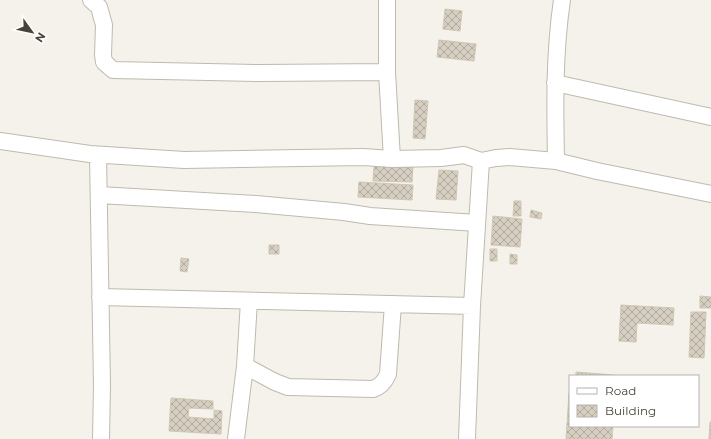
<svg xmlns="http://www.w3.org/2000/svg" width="711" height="439" viewBox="0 0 711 439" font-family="Montserrat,sans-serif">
<defs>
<pattern id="building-cross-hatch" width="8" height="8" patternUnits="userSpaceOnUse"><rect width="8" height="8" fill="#d5cec1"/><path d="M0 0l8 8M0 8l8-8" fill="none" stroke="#afa99e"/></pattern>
</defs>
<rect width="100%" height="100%" fill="#f4f2eb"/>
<path fill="url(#building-cross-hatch)" stroke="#d0c7b4" d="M 445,9 L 462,11 L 460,31 L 443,29 Z
M 439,40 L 476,44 L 474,61 L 437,57 Z
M 415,100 L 428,101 L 425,139 L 413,138 Z
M 374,166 L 413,167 L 412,182 L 373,181 Z
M 439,170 L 458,171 L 456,200 L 436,199 Z
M 359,182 L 413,185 L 412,200 L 358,197 Z
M 514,201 L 521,201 L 521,216 L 513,216 Z
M 531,210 L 542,213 L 541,219 L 530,217 Z
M 493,216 L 522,219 L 520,247 L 491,245 Z
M 269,245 L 279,245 L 279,254 L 269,254 Z
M 490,249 L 497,249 L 497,261 L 490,261 Z
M 510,254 L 517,255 L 517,264 L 510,264 Z
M 181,258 L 189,259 L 187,272 L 180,271 Z
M 700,296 L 711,297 L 711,308 L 700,308 Z
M 621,305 L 674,308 L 673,325 L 637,323 L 636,342 L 619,341 Z
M 691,312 L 706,312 L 704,358 L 689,357 Z
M 576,372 L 614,375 L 614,376 L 576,376 Z
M 569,393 L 570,426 L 613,426 L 612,439 L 566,439 Z
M 171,398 L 213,401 L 213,409 L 189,408 L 188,417 L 214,419 L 214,410 L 222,411 L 221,434 L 169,431 Z
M 710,422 L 711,422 L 711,439 L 709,439 Z"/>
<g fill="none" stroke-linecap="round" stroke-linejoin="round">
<g stroke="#bfbaae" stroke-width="18">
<path id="minor" d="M 91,0 L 99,7 L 104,25 L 103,55 L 104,62 L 113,70 L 260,73 L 387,72
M 387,0 L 387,72 L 392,159
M 555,83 L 711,117
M 0,141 L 90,154 L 184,160 L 363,157 L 392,159 L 441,158 L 464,155 L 481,161 L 496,158 L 510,157 L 556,161 L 597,171 L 711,194
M 98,155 L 102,385 L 101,439
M 556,161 C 555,107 554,54 562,0
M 99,195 L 256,204 L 344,212 L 370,216 L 477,223
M 100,297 L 472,306
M 245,366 L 275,382 L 288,387 L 373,389 C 380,387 385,381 388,374 L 393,304
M 236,439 L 245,366 L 249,301
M 467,439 L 472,306 L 481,161"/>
</g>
<use href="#minor" stroke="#fff" stroke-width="16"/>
</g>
<rect x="569" y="375" width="130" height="52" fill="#ffffff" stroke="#b6b4b0"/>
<rect x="577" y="388" width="20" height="6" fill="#ffffff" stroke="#b6b4b0"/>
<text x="605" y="395" font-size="12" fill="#484339">Road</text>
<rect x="577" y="405" width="20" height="12" fill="url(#building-cross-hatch)" stroke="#b6b4b0"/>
<text x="605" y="415" font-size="12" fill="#484339">Building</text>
<g transform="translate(32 32) rotate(123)" stroke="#ffffff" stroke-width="3" paint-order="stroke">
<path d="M0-3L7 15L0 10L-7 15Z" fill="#484339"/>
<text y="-6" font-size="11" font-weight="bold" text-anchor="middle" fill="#484339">N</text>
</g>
</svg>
